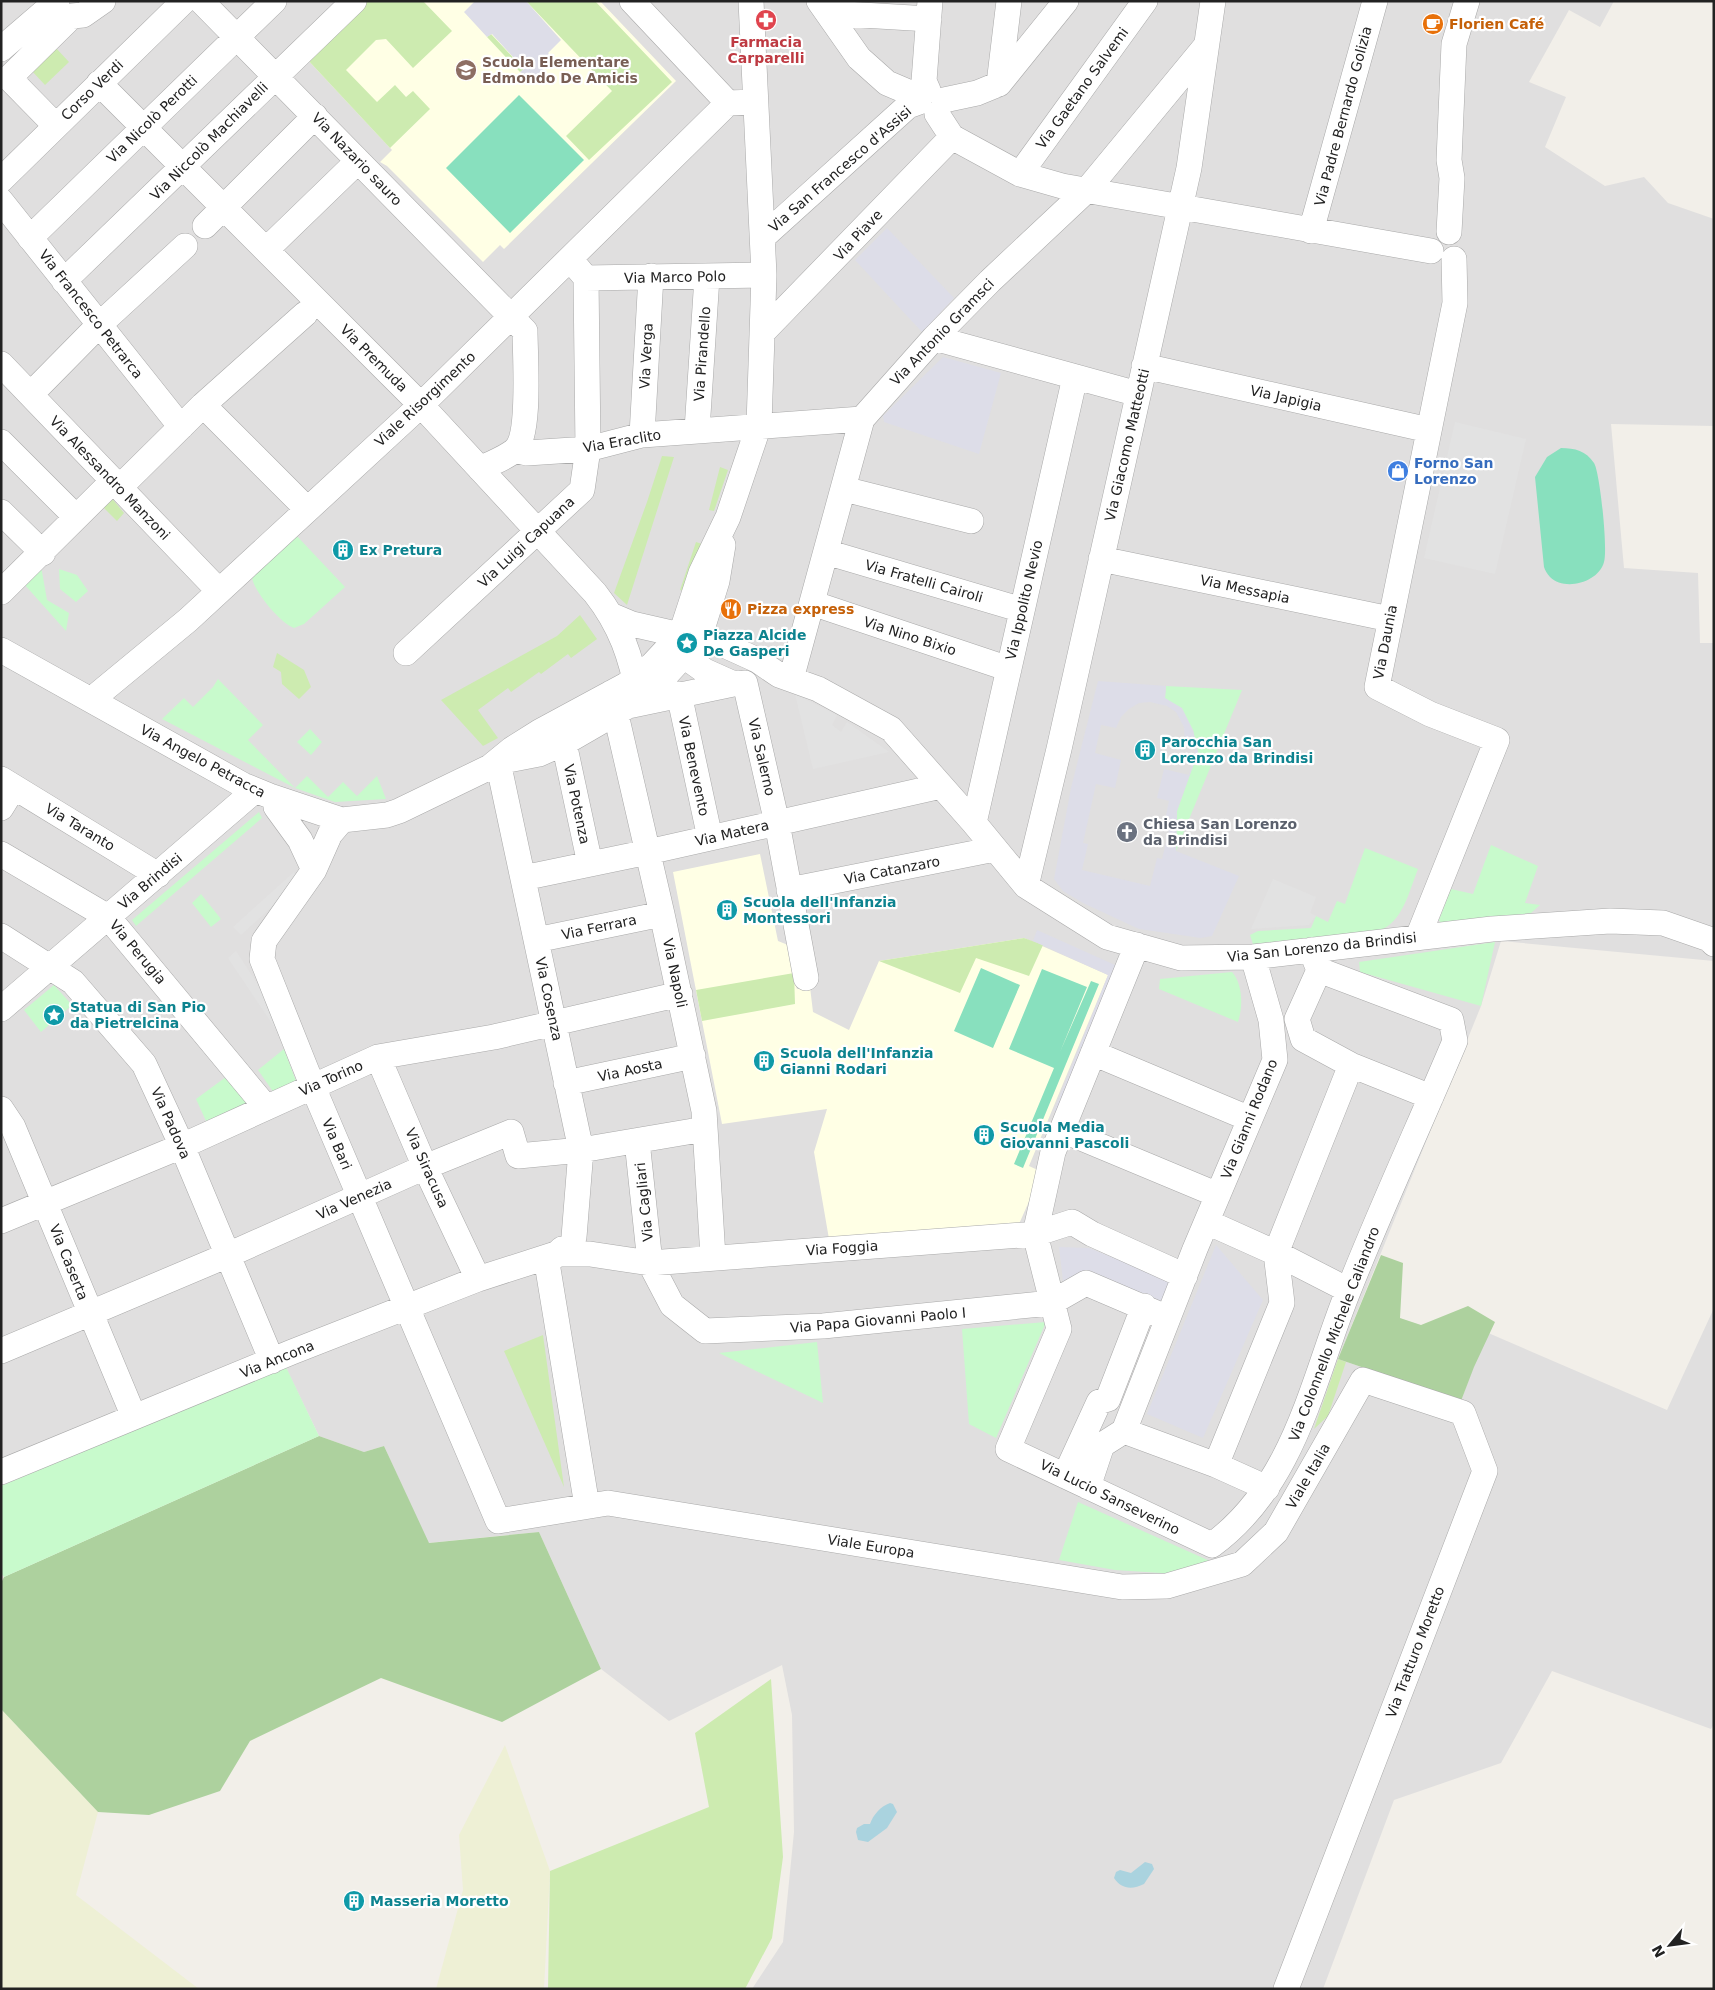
<svg xmlns="http://www.w3.org/2000/svg" width="1715" height="1990" viewBox="0 0 1715 1990" font-family="'DejaVu Sans',sans-serif">
<rect width="100%" height="100%" fill="#f2efe9"/>
<path fill="#e0dfdf" d="M 1,1 L 1614,1 L 1600,27 L 1569,10 L 1529,82 L 1566,97 L 1545,147 L 1605,186 L 1644,177 L 1668,203 L 1714,219 L 1714,426 L 1611,424 L 1624,568 L 1698,573 L 1700,643 L 1714,643 L 1714,961 L 1501,941 L 1481,1006 L 1338,1359 L 1461,1401 L 1486,1332 L 1667,1410 L 1714,1308 L 1714,1724 L 1711,1729 L 1552,1671 L 1501,1763 L 1394,1800 L 1323,1989 L 752,1989 L 783,1942 L 794,1832 L 792,1715 L 782,1665 L 669,1721 L 601,1669 L 539,1532 L 428,1543 L 384,1446 L 364,1452 L 319,1436 L 285,1366 L 1,1486 Z"/>
<path fill="#ffffe5" d="M 368,1 L 600,1 L 676,81 L 504,249 L 500,245 L 483,262 L 387,166 L 380,162 L 392,150 L 306,58 Z
M 760,854 L 778,941 L 788,945 L 797,989 L 810,987 L 813,1012 L 849,1030 L 879,961 L 1024,938 L 1108,975 L 1029,1166 L 1042,1172 L 1019,1224 L 829,1239 L 814,1152 L 827,1109 L 722,1124 L 673,872 Z"/>
<path fill="#eef0d5" d="M 1,1709 L 98,1812 L 76,1895 L 199,1989 L 1,1989 Z
M 505,1745 L 550,1871 L 544,1989 L 436,1989 L 463,1890 L 459,1835 Z"/>
<path fill="#cdebb0" d="M 368,1 L 423,1 L 452,31 L 413,68 L 386,39 L 376,40 L 346,70 L 377,102 L 395,85 L 406,97 L 413,91 L 430,109 L 390,148 L 306,58 Z
M 526,1 L 595,1 L 672,82 L 589,160 L 566,136 L 612,91 Z
M 491,34 L 524,69 L 520,72 L 487,37 Z
M 56,48 L 69,62 L 45,85 L 31,70 Z
M 662,456 L 674,457 L 627,605 L 614,593 L 647,502 Z
M 720,467 L 728,470 L 714,511 L 709,510 Z
M 110,496 L 124,513 L 117,521 L 101,505 Z
M 696,542 L 702,544 L 685,591 L 680,590 Z
M 580,615 L 597,639 L 571,658 L 568,654 L 541,674 L 539,672 L 511,692 L 508,688 L 478,710 L 498,738 L 483,746 L 441,700 L 557,636 Z
M 277,653 L 304,670 L 311,687 L 299,699 L 282,684 L 281,672 L 273,667 Z
M 1024,938 L 1043,945 L 1029,976 L 976,958 L 960,993 L 879,961 Z
M 794,973 L 795,1004 L 702,1021 L 696,990 Z
M 543,1335 L 564,1487 L 504,1351 Z
M 1338,1359 L 1346,1362 L 1328,1416 L 1314,1429 Z
M 771,1679 L 783,1857 L 772,1938 L 745,1989 L 548,1989 L 550,1871 L 709,1807 L 695,1733 Z"/>
<path fill="#add19e" d="M 1381,1255 L 1403,1263 L 1400,1318 L 1421,1325 L 1468,1306 L 1495,1322 L 1474,1367 L 1461,1401 L 1338,1359 Z
M 319,1436 L 364,1452 L 384,1446 L 429,1543 L 539,1532 L 601,1669 L 502,1722 L 381,1678 L 250,1741 L 220,1791 L 149,1815 L 98,1812 L 1,1709 L 1,1583 L 4,1577 Z"/>
<path fill="#c8facc" d="M 295,534 L 345,587 L 304,624 L 294,628 C 281,624 251,589 252,575 Z
M 41,566 L 47,600 L 69,613 L 66,631 L 24,584 Z
M 59,569 L 77,575 L 88,591 L 76,602 L 60,589 Z
M 218,679 L 263,725 L 248,740 L 295,788 L 307,776 L 328,797 L 343,782 L 357,796 L 377,776 L 386,799 L 335,802 L 295,788 L 162,719 L 184,698 L 193,707 L 213,687 Z
M 1166,686 L 1242,690 L 1176,851 L 1177,811 L 1198,752 L 1193,730 L 1165,698 Z
M 310,729 L 322,742 L 311,755 L 297,742 Z
M 259,812 L 262,818 L 136,926 L 132,920 Z
M 1491,845 L 1538,866 L 1525,903 L 1540,905 L 1531,913 L 1442,925 L 1439,920 L 1451,889 L 1473,894 Z
M 1365,848 L 1418,869 C 1409,891 1403,923 1378,931 L 1253,944 L 1250,935 L 1258,931 L 1311,928 L 1316,916 L 1328,922 L 1337,901 L 1345,904 Z
M 201,894 L 221,919 L 211,927 L 192,903 Z
M 1495,942 L 1481,1006 L 1360,972 L 1359,962 Z
M 1232,972 C 1243,984 1243,1007 1238,1022 L 1159,989 L 1160,979 Z
M 54,985 L 72,1005 L 41,1032 L 24,1010 Z
M 284,1049 L 296,1081 L 274,1093 L 258,1070 Z
M 230,1074 L 252,1103 L 206,1121 L 196,1099 Z
M 1046,1322 L 996,1438 L 969,1424 L 962,1329 Z
M 817,1342 L 823,1403 L 719,1353 Z
M 285,1365 L 319,1436 L 4,1577 L 1,1573 L 1,1486 Z
M 1078,1502 L 1212,1562 L 1177,1574 L 1115,1570 L 1059,1560 Z"/>
<path fill="#88e0be" d="M 519,95 L 584,160 L 510,233 L 446,168 Z
M 1561,448 C 1575,448 1586,451 1594,463 C 1600,472 1608,550 1604,562 C 1599,582 1565,592 1550,577 C 1547,574 1545,570 1544,567 L 1535,477 L 1547,457 Z
M 981,968 L 1020,985 L 993,1048 L 954,1031 Z
M 1042,969 L 1087,987 L 1060,1052 L 1091,981 L 1099,984 L 1023,1168 L 1014,1164 L 1054,1068 L 1009,1049 Z"/>
<path fill="#e2e2e2" d="M 1455,422 L 1526,439 L 1495,574 L 1424,558 Z
M 795,694 L 837,715 L 832,725 L 841,732 L 847,722 L 889,752 L 813,769 Z
M 294,872 L 300,881 L 241,935 L 233,927 Z
M 1273,879 L 1316,897 L 1310,913 L 1316,916 L 1309,925 L 1251,929 Z
M 236,951 L 282,1022 L 277,1031 L 228,958 Z"/>
<path fill="#dddde8" fill-rule="evenodd" d="M 475,1 L 526,1 L 561,40 L 548,53 L 554,59 L 530,82 L 520,72 L 524,69 L 492,34 L 487,37 L 464,12 Z
M 887,228 L 954,298 L 922,332 L 855,260 Z
M 943,357 L 1001,373 L 979,454 L 884,422 L 883,416 Z
M 1098,681 L 1166,686 L 1165,698 L 1182,708 L 1193,730 L 1198,752 L 1177,811 L 1176,851 L 1239,876 L 1212,936 L 1201,938 L 1139,929 L 1083,903 L 1063,891 L 1054,879 L 1071,788 ZM 1150,702 L 1167,706 L 1176,712 L 1184,727 L 1185,744 L 1196,747 L 1189,775 L 1164,769 L 1157,798 L 1169,801 L 1165,820 L 1171,822 L 1162,859 L 1157,858 L 1150,886 L 1082,870 L 1088,844 L 1083,843 L 1096,784 L 1115,788 L 1121,760 L 1095,753 L 1101,725 L 1116,728 L 1121,717 L 1129,709 L 1139,703 Z
M 1037,930 L 1115,965 L 1122,973 L 1064,1115 L 1054,1111 L 1108,975 L 1033,941 Z
M 1216,1245 L 1263,1300 L 1203,1438 L 1147,1414 Z
M 1059,1247 L 1089,1248 L 1171,1281 L 1161,1306 L 1082,1273 L 1063,1281 Z"/>
<path fill="#aad3df" d="M 890,1803 L 893,1804 L 897,1812 L 887,1828 L 868,1842 L 858,1840 L 856,1832 L 857,1828 L 864,1824 L 870,1824 C 873,1815 881,1806 890,1803 Z
M 1145,1862 L 1152,1864 L 1154,1869 L 1144,1884 C 1132,1890 1121,1889 1114,1878 L 1116,1872 L 1120,1870 L 1131,1873 Z"/>
<g fill="none" stroke-linecap="round" stroke-linejoin="round">
<g stroke="#a9a9a9" stroke-width="26">
<path id="minor" d="M 201,1 L 525,331 C 525,355 531,435 515,450 C 506,458 491,463 480,469
M 632,1 L 728,103
M 819,1 L 859,58 L 887,83 L 920,97
M 828,13 L 929,19
M 1,49 L 57,1
M 99,83 L 421,405 L 595,593 C 621,626 631,657 639,698
M 999,84 L 1009,1
M 928,90 L 924,81 L 930,1
M 944,100 L 977,93 L 999,84 L 1066,1
M 937,114 L 952,137 L 1020,174 L 1062,186 L 1431,251
M 56,126 L 9,78 L 72,16 L 83,15 L 103,1
M 1020,174 L 1145,1
M 1,180 L 184,1
M 1,201 L 181,427
M 205,226 L 315,116
M 1311,231 L 1375,1
M 1449,232 L 1452,178 L 1449,160 L 1454,44 L 1467,1
M 763,237 L 908,106 L 919,102
M 30,238 L 274,1
M 266,250 L 358,161
M 586,278 L 764,275
M 64,281 L 354,1
M 763,332 L 952,137
M 934,338 L 1138,394
M 1,364 L 219,591
M 1144,366 L 1429,430
M 31,394 L 99,325 L 185,246
M 203,405 L 307,509
M 697,430 L 707,277
M 642,435 L 651,276
M 1,442 L 76,517
M 515,450 L 527,453 L 588,449 L 642,435 L 862,419
M 119,488 L 203,405 L 305,314
M 844,489 L 971,521
M 1,512 L 43,553
M 826,552 L 1022,610
M 1101,559 L 1390,619
M 1,592 L 113,481
M 812,603 L 1009,669
M 613,616 L 632,624 L 724,645 L 757,660 L 779,675 L 818,689 L 891,729 L 974,823 L 1026,886 L 1107,937 L 1181,958 L 1253,957 L 1492,929 L 1610,921 L 1663,923 L 1709,939 L 1714,944
M 1,650 L 243,785 L 270,796 L 342,820 L 387,815 L 399,811 L 490,767 L 512,749 L 539,732 L 626,685 L 652,665 L 681,634
M 406,653 L 582,490 L 588,449 L 586,278 L 570,259
M 791,679 L 862,419 L 934,338 L 990,281 L 1087,190 L 1205,47
M 745,683 L 777,823 L 806,978
M 734,684 L 705,671 L 684,656 L 681,634 L 701,573 L 728,517 L 759,425 L 764,275 L 751,1
M 611,693 L 662,914 L 704,1111 L 713,1257
M 679,694 L 710,838
M 91,700 L 188,620 L 421,405 L 728,103 L 755,102
M 635,702 L 655,687 L 699,639 L 717,581 L 723,545
M 564,743 L 590,864
M 503,761 L 539,754 L 564,743 L 628,706 L 738,683
M 498,762 L 581,1150 L 574,1237
M 1,779 L 158,875
M 276,807 L 300,840 L 314,870
M 1,808 L 14,787
M 342,820 L 330,834 L 314,870 L 264,941 L 262,959 L 313,1087 L 498,1521 L 608,1503 L 1122,1587 L 1167,1586 L 1242,1564 L 1276,1532 L 1363,1380 L 1463,1413 L 1485,1471 L 1286,1989
M 974,823 L 1075,377
M 1,854 L 108,917 L 265,1106
M 523,878 L 648,852 L 941,786
M 1026,886 L 1059,749 L 1189,168 L 1213,1
M 789,890 L 995,849
M 1,936 L 73,982 L 144,1064 L 182,1146 L 272,1361
M 1418,937 L 1497,740 L 1430,714 L 1377,687 L 1455,303 L 1454,259
M 536,940 L 662,914
M 1137,945 L 1053,1152 L 1035,1234 L 1059,1329 L 1008,1449 L 1212,1545 C 1296,1483 1312,1380 1349,1289 C 1382,1206 1420,1124 1455,1041 L 1451,1020 L 1319,970 L 1311,950
M 1319,970 L 1297,1019 L 1303,1039 L 1351,1065 L 1431,1097
M 1,1009 L 253,792
M 1093,1053 L 1250,1119
M 378,1057 L 425,1167 L 478,1279
M 566,1083 L 693,1056
M 1,1109 L 13,1127 L 134,1417
M 1062,1130 L 1218,1195
M 637,1141 L 650,1263 L 672,1305 L 705,1331 L 823,1326 L 1051,1303 L 1086,1283 L 1168,1318
M 1,1221 L 182,1146 L 378,1057 L 494,1037 L 680,994
M 1207,1222 L 1276,1253 L 1348,1290
M 562,1249 L 547,1263 L 587,1506
M 1,1351 L 228,1255 L 425,1167 L 511,1132 L 518,1156 L 581,1150 L 705,1129
M 1124,1431 L 1216,1465 L 1267,1488
M 1216,1465 L 1282,1303 L 1276,1253 L 1351,1065
M 1,1472 L 292,1352 L 478,1279 L 556,1254 L 590,1254 L 650,1263 L 1035,1234 L 1072,1222 L 1092,1234 L 1185,1276
M 1065,1476 L 1099,1402 L 1108,1399 L 1144,1306
M 1088,1487 L 1102,1445 L 1124,1431 L 1195,1249 L 1275,1060 L 1271,1020 L 1253,957"/>
</g>
<use href="#minor" stroke="#fff" stroke-width="25"/>
</g>
<defs>
<g id="pharmacy-disc" transform="scale(1.125)"><circle r="9.5" fill="#e0444e" stroke="#fff"/><path d="M-2-6h4v4h4v4h-4v4h-4v-4h-4v-4h4Z" fill="#fff"/></g>
<g id="cafe-disc" transform="scale(1.125)"><circle r="9.5" fill="#e8710a" stroke="#fff"/><path d="M-5.5-4.5H6V0H3Q3 3.5 0 3.5H-2.5Q-5.5 3.5-5.5 0ZM3-3.2v2h1.7v-2ZM-6 4.5H4V6H-6Z" fill="#fff"/></g>
<g id="school-disc" transform="scale(1.125)"><circle r="9.5" fill="#8d6e63" stroke="#fff"/><path d="M0-5L7-2L0 1L-7-2ZM-4 1L0 2.5L4 1V4Q0 6-4 4Z" fill="#fff"/></g>
<g id="shop-disc" transform="scale(1.125)"><circle r="9.5" fill="#3f7fe0" stroke="#fff"/><path d="M-5-2.5h2.3a2.7 3.5 0 0 1 5.4 0H5L5.5 6h-11ZM-1.5-2.5h3a1.5 2.3 0 0 0-3 0Z" fill="#fff"/></g>
<g id="building-disc" transform="scale(1.125)"><circle r="9.5" fill="#0f9aa8" stroke="#fff"/><path d="M-4-6H4V6H1V3H-1V6H-4ZM-2.5-4.3h1.7v1.8h-1.7ZM.8-4.3h1.7v1.8H.8ZM-2.5-1h1.7V.8h-1.7ZM.8-1h1.7V.8H.8Z" fill="#fff"/></g>
<g id="restaurant-disc" transform="scale(1.125)"><circle r="9.5" fill="#e8710a" stroke="#fff"/><path d="M-5-6h1v4h1v-4h1v4h1v-4h1v5L-1.5 .5V6h-2V.5L-5-1ZM5-6V6H3V1.5H1.5Q1.5-4 5-6Z" fill="#fff"/></g>
<g id="sight-disc" transform="scale(1.125)"><circle r="9.5" fill="#0f9aa8" stroke="#fff"/><path d="M0-6L1.8-2.2L6-1.7L2.9 1.2L3.7 5.4L0 3.3L-3.7 5.4L-2.9 1.2L-6-1.7L-1.8-2.2Z" fill="#fff"/></g>
<g id="church-disc" transform="scale(1.125)"><circle r="9.5" fill="#6b7280" stroke="#fff"/><path d="M-1.2-6h2.4v3.5h3.3v2.4h-3.3V6h-2.4V-.1h-3.3v-2.4h3.3Z" fill="#fff"/></g>
</defs>
<g fill-rule="evenodd">
<use href="#pharmacy-disc" x="766" y="20"/>
<use href="#cafe-disc" x="1433" y="24"/>
<use href="#school-disc" x="466" y="70"/>
<use href="#shop-disc" x="1398" y="471"/>
<use href="#building-disc" x="343" y="550"/>
<use href="#restaurant-disc" x="731" y="609"/>
<use href="#sight-disc" x="687" y="643"/>
<use href="#building-disc" x="1145" y="750"/>
<use href="#church-disc" x="1127" y="832"/>
<use href="#building-disc" x="727" y="910"/>
<use href="#sight-disc" x="54" y="1015"/>
<use href="#building-disc" x="764" y="1061"/>
<use href="#building-disc" x="984" y="1135"/>
<use href="#building-disc" x="354" y="1901"/>
</g>
<g text-anchor="middle" dominant-baseline="central" stroke-width="4.5" stroke-linejoin="round" paint-order="stroke">
<g font-size="14" font-weight="bold" fill="#c56008" stroke="#fff" text-anchor="start">
<text x="1449" y="24">Florien Café</text>
<text x="747" y="609">Pizza express</text>
</g>
<g font-size="14" font-weight="bold" fill="#be3a42" stroke="#fff">
<text x="766" y="42">Farmacia<tspan x="766" dy="16">Carparelli</tspan></text>
</g>
<g font-size="14" font-weight="bold" fill="#785e54" stroke="#fff" text-anchor="start">
<text x="482" y="62">Scuola Elementare<tspan x="482" dy="16">Edmondo De Amicis</tspan></text>
</g>
<g font-size="14" fill="#222" stroke="#fff">
<text transform="translate(1082 88) rotate(-54)">Via Gaetano Salvemi</text>
<text transform="translate(92 90) rotate(-44)">Corso Verdi</text>
<text transform="translate(1343 116) rotate(-75)">Via Padre Bernardo Golizia</text>
<text transform="translate(152 119) rotate(-44)">Via Nicolò Perotti</text>
<text transform="translate(209 141) rotate(-45)">Via Niccolò Machiavelli</text>
<text transform="translate(357 159) rotate(46)">Via Nazario sauro</text>
<text transform="translate(840 169) rotate(-41)">Via San Francesco d'Assisi</text>
<text transform="translate(858 235) rotate(-47)">Via Piave</text>
<text transform="translate(675 277) rotate(-1)">Via Marco Polo</text>
<text transform="translate(91 314) rotate(52)">Via Francesco Petrarca</text>
<text transform="translate(942 332) rotate(-46)">Via Antonio Gramsci</text>
<text transform="translate(702 354) rotate(-86)">Via Pirandello</text>
<text transform="translate(646 356) rotate(-87)">Via Verga</text>
<text transform="translate(374 358) rotate(45)">Via Premuda</text>
<text transform="translate(1286 398) rotate(13)">Via Japigia</text>
<text transform="translate(425 399) rotate(-43)">Viale Risorgimento</text>
<text transform="translate(622 441) rotate(-10)">Via Eraclito</text>
<text transform="translate(1127 445) rotate(-77)">Via Giacomo Matteotti</text>
<text transform="translate(110 478) rotate(46)">Via Alessandro Manzoni</text>
<text transform="translate(526 542) rotate(-43)">Via Luigi Capuana</text>
<text transform="translate(924 581) rotate(16)">Via Fratelli Cairoli</text>
<text transform="translate(1245 589) rotate(12)">Via Messapia</text>
<text transform="translate(1024 600) rotate(-77)">Via Ippolito Nevio</text>
<text transform="translate(910 636) rotate(18)">Via Nino Bixio</text>
<text transform="translate(1385 642) rotate(-79)">Via Daunia</text>
<text transform="translate(762 757) rotate(77)">Via Salerno</text>
<text transform="translate(203 761) rotate(28)">Via Angelo Petracca</text>
<text transform="translate(694 766) rotate(78)">Via Benevento</text>
<text transform="translate(577 804) rotate(78)">Via Potenza</text>
<text transform="translate(80 827) rotate(31)">Via Taranto</text>
<text transform="translate(732 833) rotate(-13)">Via Matera</text>
<text transform="translate(892 870) rotate(-11)">Via Catanzaro</text>
<text transform="translate(150 881) rotate(-40)">Via Brindisi</text>
<text transform="translate(599 927) rotate(-12)">Via Ferrara</text>
<text transform="translate(1322 947) rotate(-6)">Via San Lorenzo da Brindisi</text>
<text transform="translate(138 952) rotate(50)">Via Perugia</text>
<text transform="translate(675 973) rotate(78)">Via Napoli</text>
<text transform="translate(549 999) rotate(78)">Via Cosenza</text>
<text transform="translate(630 1070) rotate(-12)">Via Aosta</text>
<text transform="translate(331 1078) rotate(-24)">Via Torino</text>
<text transform="translate(1249 1119) rotate(-68)">Via Gianni Rodano</text>
<text transform="translate(171 1123) rotate(66)">Via Padova</text>
<text transform="translate(337 1144) rotate(67)">Via Bari</text>
<text transform="translate(427 1168) rotate(66)">Via Siracusa</text>
<text transform="translate(354 1199) rotate(-24)">Via Venezia</text>
<text transform="translate(644 1202) rotate(-96)">Via Cagliari</text>
<text transform="translate(842 1248) rotate(-4)">Via Foggia</text>
<text transform="translate(69 1262) rotate(68)">Via Caserta</text>
<text transform="translate(878 1320) rotate(-5)">Via Papa Giovanni Paolo I</text>
<text transform="translate(1334 1334) rotate(-69)">Via Colonnello Michele Caliandro</text>
<text transform="translate(277 1359) rotate(-22)">Via Ancona</text>
<text transform="translate(1308 1476) rotate(-60)">Viale Italia</text>
<text transform="translate(1110 1497) rotate(26)">Via Lucio Sanseverino</text>
<text transform="translate(871 1546) rotate(9)">Viale Europa</text>
<text transform="translate(1415 1652) rotate(-69)">Via Tratturo Moretto</text>
</g>
<g font-size="14" font-weight="bold" fill="#366cbe" stroke="#fff" text-anchor="start">
<text x="1414" y="463">Forno San<tspan x="1414" dy="16">Lorenzo</tspan></text>
</g>
<g font-size="14" font-weight="bold" fill="#0d838f" stroke="#fff" text-anchor="start">
<text x="359" y="550">Ex Pretura</text>
<text x="703" y="635">Piazza Alcide<tspan x="703" dy="16">De Gasperi</tspan></text>
<text x="1161" y="742">Parocchia San<tspan x="1161" dy="16">Lorenzo da Brindisi</tspan></text>
<text x="743" y="902">Scuola dell'Infanzia<tspan x="743" dy="16">Montessori</tspan></text>
<text x="70" y="1007">Statua di San Pio<tspan x="70" dy="16">da Pietrelcina</tspan></text>
<text x="780" y="1053">Scuola dell'Infanzia<tspan x="780" dy="16">Gianni Rodari</tspan></text>
<text x="1000" y="1127">Scuola Media<tspan x="1000" dy="16">Giovanni Pascoli</tspan></text>
<text x="370" y="1901">Masseria Moretto</text>
</g>
<g font-size="14" font-weight="bold" fill="#5b616d" stroke="#fff" text-anchor="start">
<text x="1143" y="824">Chiesa San Lorenzo<tspan x="1143" dy="16">da Brindisi</tspan></text>
</g>
</g>
<rect width="1715" height="1990" fill="none" stroke="#222222" stroke-width="5"/>
<g transform="translate(1670 1945) rotate(241)" stroke="#ffffff" stroke-width="4" paint-order="stroke">
<path d="M0-4L9 19L0 12L-9 19Z" fill="#222222"/>
<text y="-8" font-size="14" font-weight="bold" text-anchor="middle" fill="#222222">N</text>
</g>
</svg>
